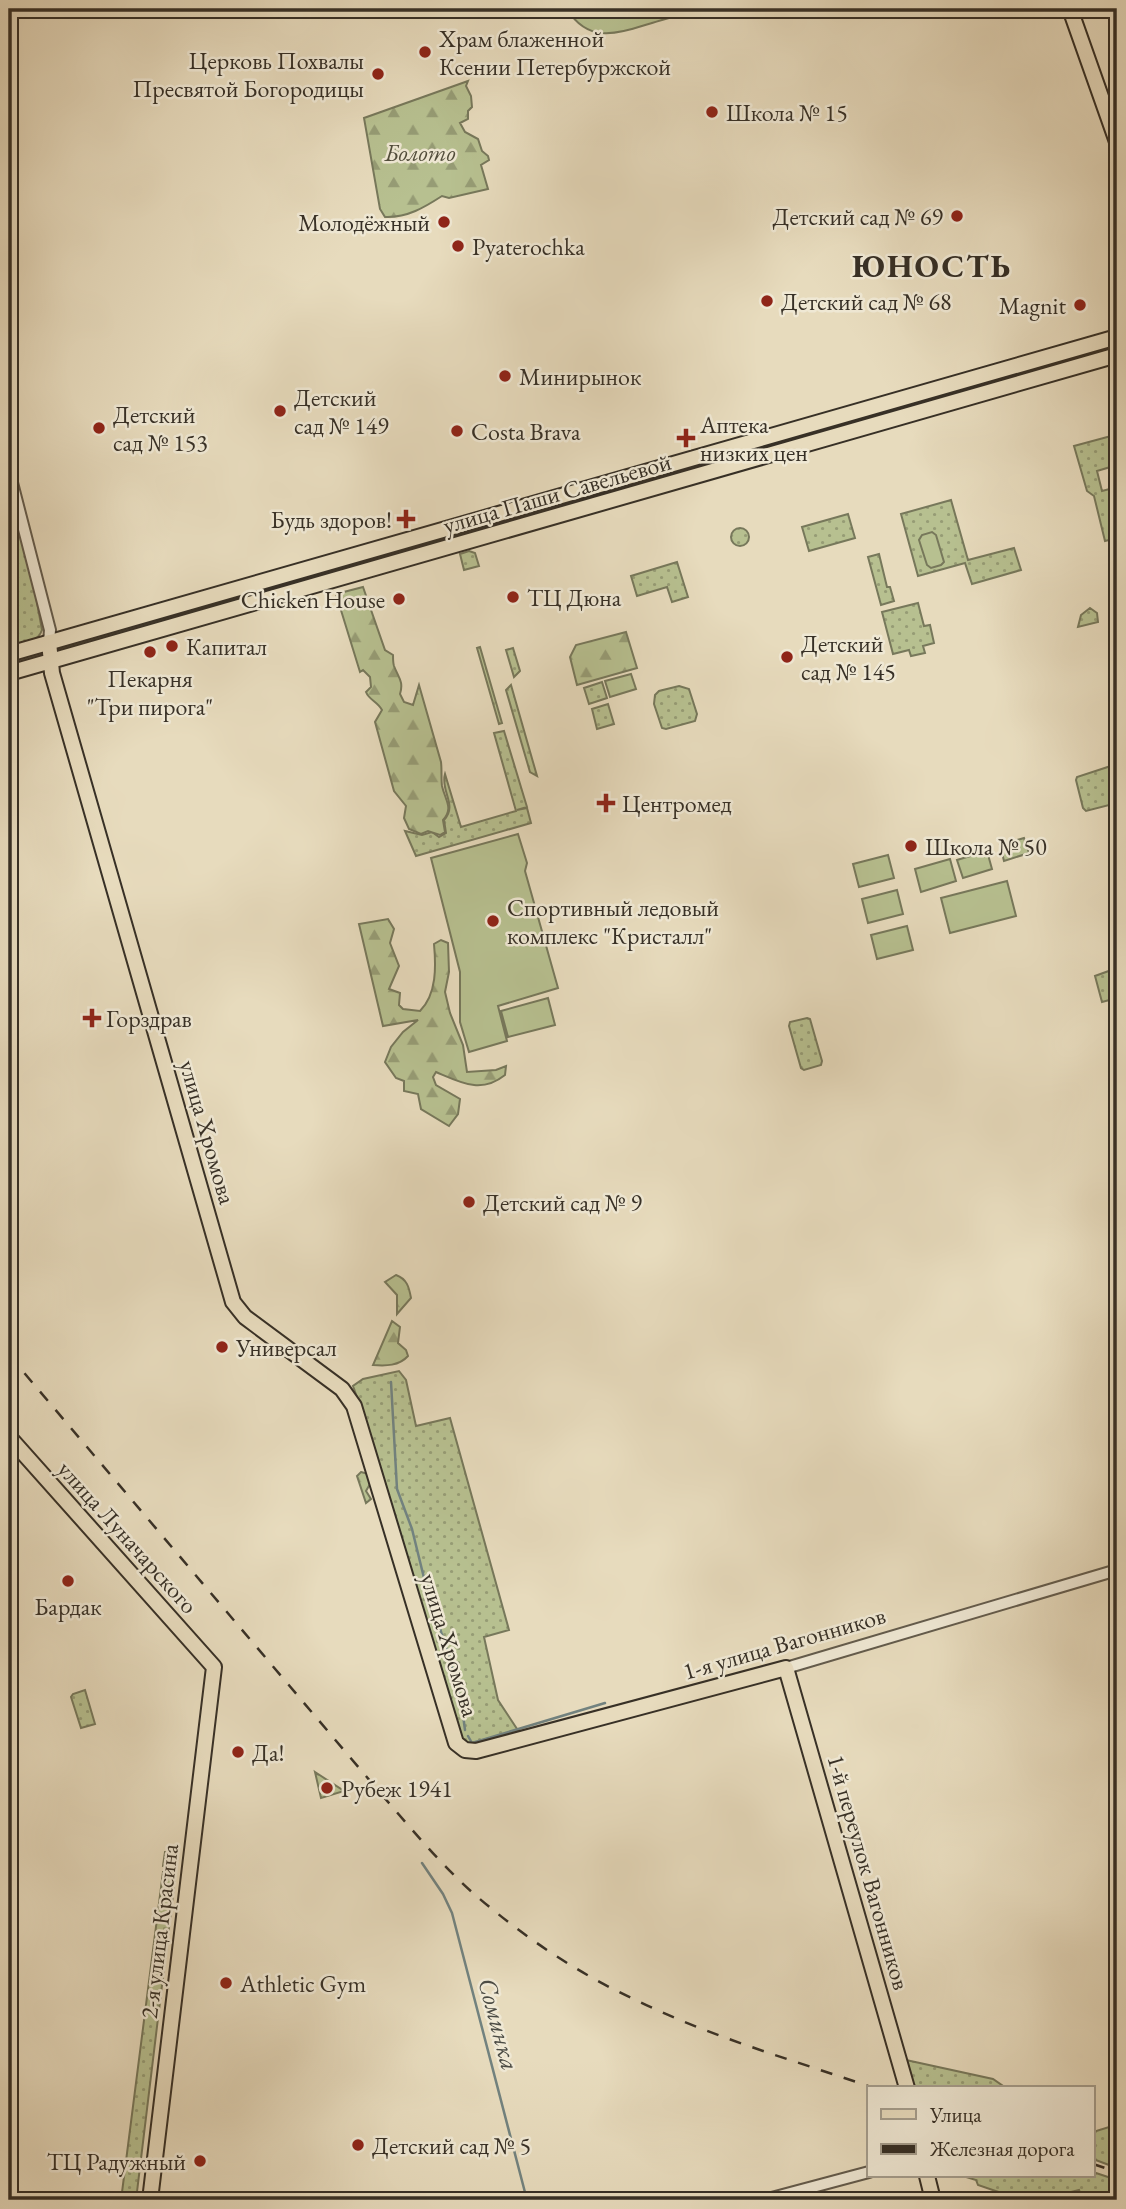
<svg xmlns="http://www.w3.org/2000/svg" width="1126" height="2209" viewBox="0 0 1126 2209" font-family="'EB Garamond',serif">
<defs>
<pattern id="grass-dots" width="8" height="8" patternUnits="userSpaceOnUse" patternTransform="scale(1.75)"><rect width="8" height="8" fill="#b7c090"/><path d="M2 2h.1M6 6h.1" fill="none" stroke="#969c75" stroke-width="1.8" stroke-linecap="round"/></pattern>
<pattern id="forest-firs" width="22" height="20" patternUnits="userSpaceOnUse" patternTransform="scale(1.75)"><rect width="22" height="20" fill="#b7c090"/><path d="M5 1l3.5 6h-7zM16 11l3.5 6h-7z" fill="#969c75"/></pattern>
</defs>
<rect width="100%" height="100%" fill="#e7dbbd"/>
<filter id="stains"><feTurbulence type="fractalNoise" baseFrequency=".00286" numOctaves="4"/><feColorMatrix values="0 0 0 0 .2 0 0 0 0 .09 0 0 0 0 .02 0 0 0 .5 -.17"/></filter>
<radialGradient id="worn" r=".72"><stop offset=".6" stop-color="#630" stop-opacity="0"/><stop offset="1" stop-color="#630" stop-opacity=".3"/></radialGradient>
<path fill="url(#grass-dots)" stroke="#77785b" stroke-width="2" d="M 1117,341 L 1117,349 L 749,456 L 747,449 Z
M 1111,436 L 1117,465 L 1097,471 L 1102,491 L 1117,487 L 1117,538 L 1105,541 L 1094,496 L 1087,491 L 1074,446 Z
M 713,459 L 718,463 L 479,532 L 476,529 L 477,525 C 555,502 635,483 713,459 Z
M 9,488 L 33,580 L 42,630 C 38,642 24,644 12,647 L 9,646 Z
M 951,500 L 968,560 L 1014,548 L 1021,570 L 972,584 L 965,563 L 918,576 L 901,514 Z
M 848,514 L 855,538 L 809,551 L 802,527 Z
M731 537a9 9 0 1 1 18 0a9 9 0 1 1-18 0Z
M 442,536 L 445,541 L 63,652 L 61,649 L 62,646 Z
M 469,551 L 475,553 L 479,566 L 464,570 L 460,554 Z
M 879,554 L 887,587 L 890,587 L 894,601 L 881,605 L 868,557 Z
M 677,562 L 688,597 L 672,602 L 667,587 L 637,596 L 631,576 Z
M 918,603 L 924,626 L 930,625 L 934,643 L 923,646 L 925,653 L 911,656 L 909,650 L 893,654 L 882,612 Z
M 1090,608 L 1097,613 L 1098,622 L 1078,627 L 1081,615 Z
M 480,647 L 502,723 L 499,724 L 477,648 Z
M 513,648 L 520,671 L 514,677 L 506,650 Z
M 602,682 L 607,698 L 589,704 L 584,688 Z
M 511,685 L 537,776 L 530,772 L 506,690 Z
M 679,686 L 689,689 L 697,714 L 695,721 L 666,729 L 662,728 L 654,704 L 655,695 L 659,691 Z
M 608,704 L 614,724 L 597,729 L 592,709 Z
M 504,731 L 527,807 L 517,810 L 527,808 L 531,823 L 416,856 L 405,831 L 422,835 L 432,832 L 439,837 L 446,833 L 444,820 C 458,805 440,791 445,774 L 461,827 L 516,811 L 494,733 Z
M 1117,764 L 1117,803 L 1086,811 L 1083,808 L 1076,780 L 1077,777 Z
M 1117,968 L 1117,998 L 1102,1002 L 1095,976 Z
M 807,1018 L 810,1019 L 822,1061 L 821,1065 L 804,1070 L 801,1068 L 789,1026 L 790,1022 Z
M 399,1371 L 406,1380 L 416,1426 L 450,1418 L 509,1630 L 484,1637 L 498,1700 L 521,1735 L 475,1748 L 463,1743 L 363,1414 L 353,1386 L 363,1379 Z
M 85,1690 L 95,1724 L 81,1728 L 71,1697 L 73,1694 Z
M 315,1772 L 344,1791 L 321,1798 Z
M 165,1852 L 178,1853 L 136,2200 L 121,2200 L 163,1872 L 167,1872 L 167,1867 L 163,1866 Z
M 906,2060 L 993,2079 L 1006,2088 L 912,2088 Z
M 1109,2127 L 1117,2130 L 1117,2168 L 1093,2159 L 1093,2132 Z
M 1093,2172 L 1117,2180 L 1117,2200 L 1083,2200 L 1079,2190 L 1040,2200 L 1022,2200 L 978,2185 L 976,2180 L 963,2176 L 1093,2176 Z"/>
<path fill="url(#forest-firs)" stroke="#77785b" stroke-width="2" d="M 468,81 L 466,86 L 471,96 L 472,107 L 468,111 L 468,119 L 460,123 L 465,132 L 478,139 L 482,151 L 488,156 L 489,160 L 481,165 L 488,189 L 449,198 L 442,196 C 425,207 407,218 385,217 L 380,209 L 364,118 Z
M 363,587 L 385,650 L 393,655 C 393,659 393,663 394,666 C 398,677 404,681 400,694 L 404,702 L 413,705 L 419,685 L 441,762 C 442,770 441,779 442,786 C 445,800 454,808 443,820 L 445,832 L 440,835 L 428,831 L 421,834 L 409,829 L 404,818 L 406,806 L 394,791 L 375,722 L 382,710 C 378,702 369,700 366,692 L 371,687 L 370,677 L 363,670 L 360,672 L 336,594 Z
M 626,632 L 637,668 L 577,685 L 570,657 L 576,645 Z
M 388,919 L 394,929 L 390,943 L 399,966 L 389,989 L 400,993 L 399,1005 L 403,1009 L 420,1011 C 437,994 436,966 434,944 L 441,940 L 448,943 L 449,972 L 445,992 L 450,1013 L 463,1045 L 467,1072 L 496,1070 L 506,1066 L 505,1075 C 481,1094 462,1083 436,1072 L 433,1077 L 436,1085 L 460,1099 L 458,1114 L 449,1126 L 421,1109 L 418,1094 L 404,1091 L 404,1081 L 396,1078 L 385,1062 L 391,1047 L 403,1032 L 418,1020 L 383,1026 L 359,924 Z
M 396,1275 C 407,1279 409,1287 411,1298 L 397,1314 L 397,1295 L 385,1282 Z
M 392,1321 L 400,1327 L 398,1343 L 406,1350 L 408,1356 C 399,1366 386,1366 373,1365 Z
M 361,1472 L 372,1475 L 373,1483 L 370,1484 L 366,1491 L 371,1499 L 366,1503 L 357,1476 Z"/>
<path fill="#b7c090" stroke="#77785b" stroke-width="2" d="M 567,9 L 700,9 C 684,14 668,18 652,23 C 619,33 589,45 567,9 Z
M 932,532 L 936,535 L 944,562 L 941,565 L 931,568 L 927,565 L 919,540 L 922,535 Z
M 631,674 L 636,689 L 610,697 L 605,681 Z
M 518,834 L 527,863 L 525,871 L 558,988 L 498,1006 L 507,1041 L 469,1052 L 460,1022 L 460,972 L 431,858 Z
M 1024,838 L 1029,853 L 1004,861 L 1000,845 Z
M 987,851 L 992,869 L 963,878 L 957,860 Z
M 888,855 L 894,878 L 859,887 L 853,864 Z
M 950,859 L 956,881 L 921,892 L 915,869 Z
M 1007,881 L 1016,916 L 950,933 L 941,898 Z
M 897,890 L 903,914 L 868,923 L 862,899 Z
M 907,926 L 913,950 L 877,959 L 871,935 Z
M 548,998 L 555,1025 L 508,1037 L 501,1011 Z"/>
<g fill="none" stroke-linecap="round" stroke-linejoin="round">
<path stroke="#72827f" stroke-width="2.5" d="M 391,1382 L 397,1489 L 412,1529 L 425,1582 L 451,1663 L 461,1700 L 465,1730
M 468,1736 L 472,1743 L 605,1703
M 422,1863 L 443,1894 L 452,1913 L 527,2200"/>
<g stroke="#635b4c" stroke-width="14">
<path id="minor" d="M 9,471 L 50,630 L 49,642
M 786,1668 L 1117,1570
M 764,2200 L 869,2172"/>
</g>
<g stroke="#373026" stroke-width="18">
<path id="major" d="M 1070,9 L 1117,142
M 49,642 L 52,673 L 233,1302 L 245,1317 L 342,1389 L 354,1406 L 456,1743 L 465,1750 L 476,1751 L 786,1668 L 907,2088
M 9,654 L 1117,337
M 9,673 L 1117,355
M 9,1437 L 214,1667 L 150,2200
M 927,2176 L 933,2200"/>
</g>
<use href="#minor" stroke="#efe8d4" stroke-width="10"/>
<use href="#major" stroke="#e7dbbd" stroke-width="14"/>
<path stroke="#373026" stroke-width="2.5" stroke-dasharray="12 12" stroke-linecap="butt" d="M 9,1355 L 382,1795 C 416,1834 450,1876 492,1909 C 537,1946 587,1978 640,2002 C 714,2038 796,2061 874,2088
M 1093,2164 L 1117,2172"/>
</g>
<g fill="#8f2418" stroke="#efe8d4" stroke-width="2.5">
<circle cx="425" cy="52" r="7"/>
<circle cx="378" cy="74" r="7"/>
<circle cx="712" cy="112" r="7"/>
<circle cx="957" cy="216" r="7"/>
<circle cx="444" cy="222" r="7"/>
<circle cx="458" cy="246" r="7"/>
<circle cx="767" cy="301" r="7"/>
<circle cx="1080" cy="305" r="7"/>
<circle cx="505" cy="376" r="7"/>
<circle cx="280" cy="411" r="7"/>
<circle cx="99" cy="428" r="7"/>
<circle cx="457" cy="431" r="7"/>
<path d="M682.5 427.5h7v7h7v7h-7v7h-7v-7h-7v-7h7z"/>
<path d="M402.5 508.5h7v7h7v7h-7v7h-7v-7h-7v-7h7z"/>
<circle cx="513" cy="597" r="7"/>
<circle cx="399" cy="599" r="7"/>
<circle cx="172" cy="646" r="7"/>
<circle cx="150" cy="652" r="7"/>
<circle cx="787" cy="657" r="7"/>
<path d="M602.5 792.5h7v7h7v7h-7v7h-7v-7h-7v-7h7z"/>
<circle cx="911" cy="846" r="7"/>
<circle cx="493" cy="921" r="7"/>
<path d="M88.5 1007.5h7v7h7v7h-7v7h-7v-7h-7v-7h7z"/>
<circle cx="469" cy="1202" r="7"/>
<circle cx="222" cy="1347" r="7"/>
<circle cx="68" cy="1581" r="7"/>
<circle cx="238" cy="1752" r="7"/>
<circle cx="327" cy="1788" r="7"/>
<circle cx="226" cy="1983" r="7"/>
<circle cx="358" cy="2145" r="7"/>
<circle cx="200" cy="2161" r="7"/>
</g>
<g text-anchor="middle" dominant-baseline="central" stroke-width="5" stroke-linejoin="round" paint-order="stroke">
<g font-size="24" fill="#373026" stroke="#efe8d4" text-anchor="start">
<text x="439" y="38">Храм блаженной<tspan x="439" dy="28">Ксении Петербуржской</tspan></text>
<text x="364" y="60" text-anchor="end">Церковь Похвалы<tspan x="364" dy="28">Пресвятой Богородицы</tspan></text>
<text x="726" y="112">Школа № 15</text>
<text x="943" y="216" text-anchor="end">Детский сад № 69</text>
<text x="430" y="222" text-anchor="end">Молодёжный</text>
<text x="472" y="246">Pyaterochka</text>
<text x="781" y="301">Детский сад № 68</text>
<text x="1066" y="305" text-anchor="end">Magnit</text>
<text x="519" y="376">Минирынок</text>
<text x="294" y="397">Детский<tspan x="294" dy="28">сад № 149</tspan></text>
<text x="113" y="414">Детский<tspan x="113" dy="28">сад № 153</tspan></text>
<text x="700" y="424">Аптека<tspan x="700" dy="28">низких цен</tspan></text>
<text x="471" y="431">Costa Brava</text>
<text x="392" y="519" text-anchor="end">Будь здоров!</text>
<text x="527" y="597">ТЦ Дюна</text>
<text x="385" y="599" text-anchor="end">Chicken House</text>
<text x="801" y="643">Детский<tspan x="801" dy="28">сад № 145</tspan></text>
<text x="186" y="646">Капитал</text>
<text x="150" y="678" text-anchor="middle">Пекарня<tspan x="150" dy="28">"Три пирога"</tspan></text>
<text x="622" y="803">Центромед</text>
<text x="925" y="846">Школа № 50</text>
<text x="507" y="907">Спортивный ледовый<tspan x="507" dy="28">комплекс "Кристалл"</tspan></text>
<text x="106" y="1018">Горздрав</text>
<text x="483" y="1202">Детский сад № 9</text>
<text x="236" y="1347">Универсал</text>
<text x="68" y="1606" text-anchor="middle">Бардак</text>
<text x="252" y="1752">Да!</text>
<text x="341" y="1788">Рубеж 1941</text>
<text x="240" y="1983">Athletic Gym</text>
<text x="372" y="2145">Детский сад № 5</text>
<text x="186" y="2161" text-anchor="end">ТЦ Радужный</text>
</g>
<g font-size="24" font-style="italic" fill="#514d3b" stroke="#efe8d4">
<text x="420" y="152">Болото</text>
</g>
<g font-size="24" fill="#373026" stroke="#efe8d4">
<text transform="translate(557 493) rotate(-16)">улица Паши Савельевой</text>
<text transform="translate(208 1132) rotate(74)">улица Хромова</text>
<text transform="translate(128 1537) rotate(48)">улица Луначарского</text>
<text transform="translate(784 1643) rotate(-16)">1-я улица Вагонников</text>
<text transform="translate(450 1645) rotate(73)">улица Хромова</text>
<text transform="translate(869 1872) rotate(74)">1-й переулок Вагонников</text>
<text transform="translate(159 1931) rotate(-83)">2-я улица Красина</text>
</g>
<g font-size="26" font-style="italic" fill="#4b4b44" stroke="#efe8d4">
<text transform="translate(499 2024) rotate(75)">Соминка</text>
</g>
<g font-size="32" font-weight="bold" letter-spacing="2" fill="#373026" stroke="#efe8d4">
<text x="932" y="266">ЮНОСТЬ</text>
</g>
</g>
<rect width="1126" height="2209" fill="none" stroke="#e7dbbd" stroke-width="35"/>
<rect x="10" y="10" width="1105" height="2188" fill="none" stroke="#373026" stroke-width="3.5"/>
<rect x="18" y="18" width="1091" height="2174" fill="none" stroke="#373026" stroke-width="2"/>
<rect x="867" y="2086" width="228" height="91" fill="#efe8d4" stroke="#a59e8e" stroke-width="2"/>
<rect x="881" y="2109" width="35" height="10" fill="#e7dbbd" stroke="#a59e8e" stroke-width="2"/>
<text x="930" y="2122" font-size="21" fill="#373026">Улица</text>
<rect x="881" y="2144" width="35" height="10" fill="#373026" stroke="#a59e8e" stroke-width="2"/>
<text x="930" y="2156" font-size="21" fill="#373026">Железная дорога</text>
<rect width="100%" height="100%" filter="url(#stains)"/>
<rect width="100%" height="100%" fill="url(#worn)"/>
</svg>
